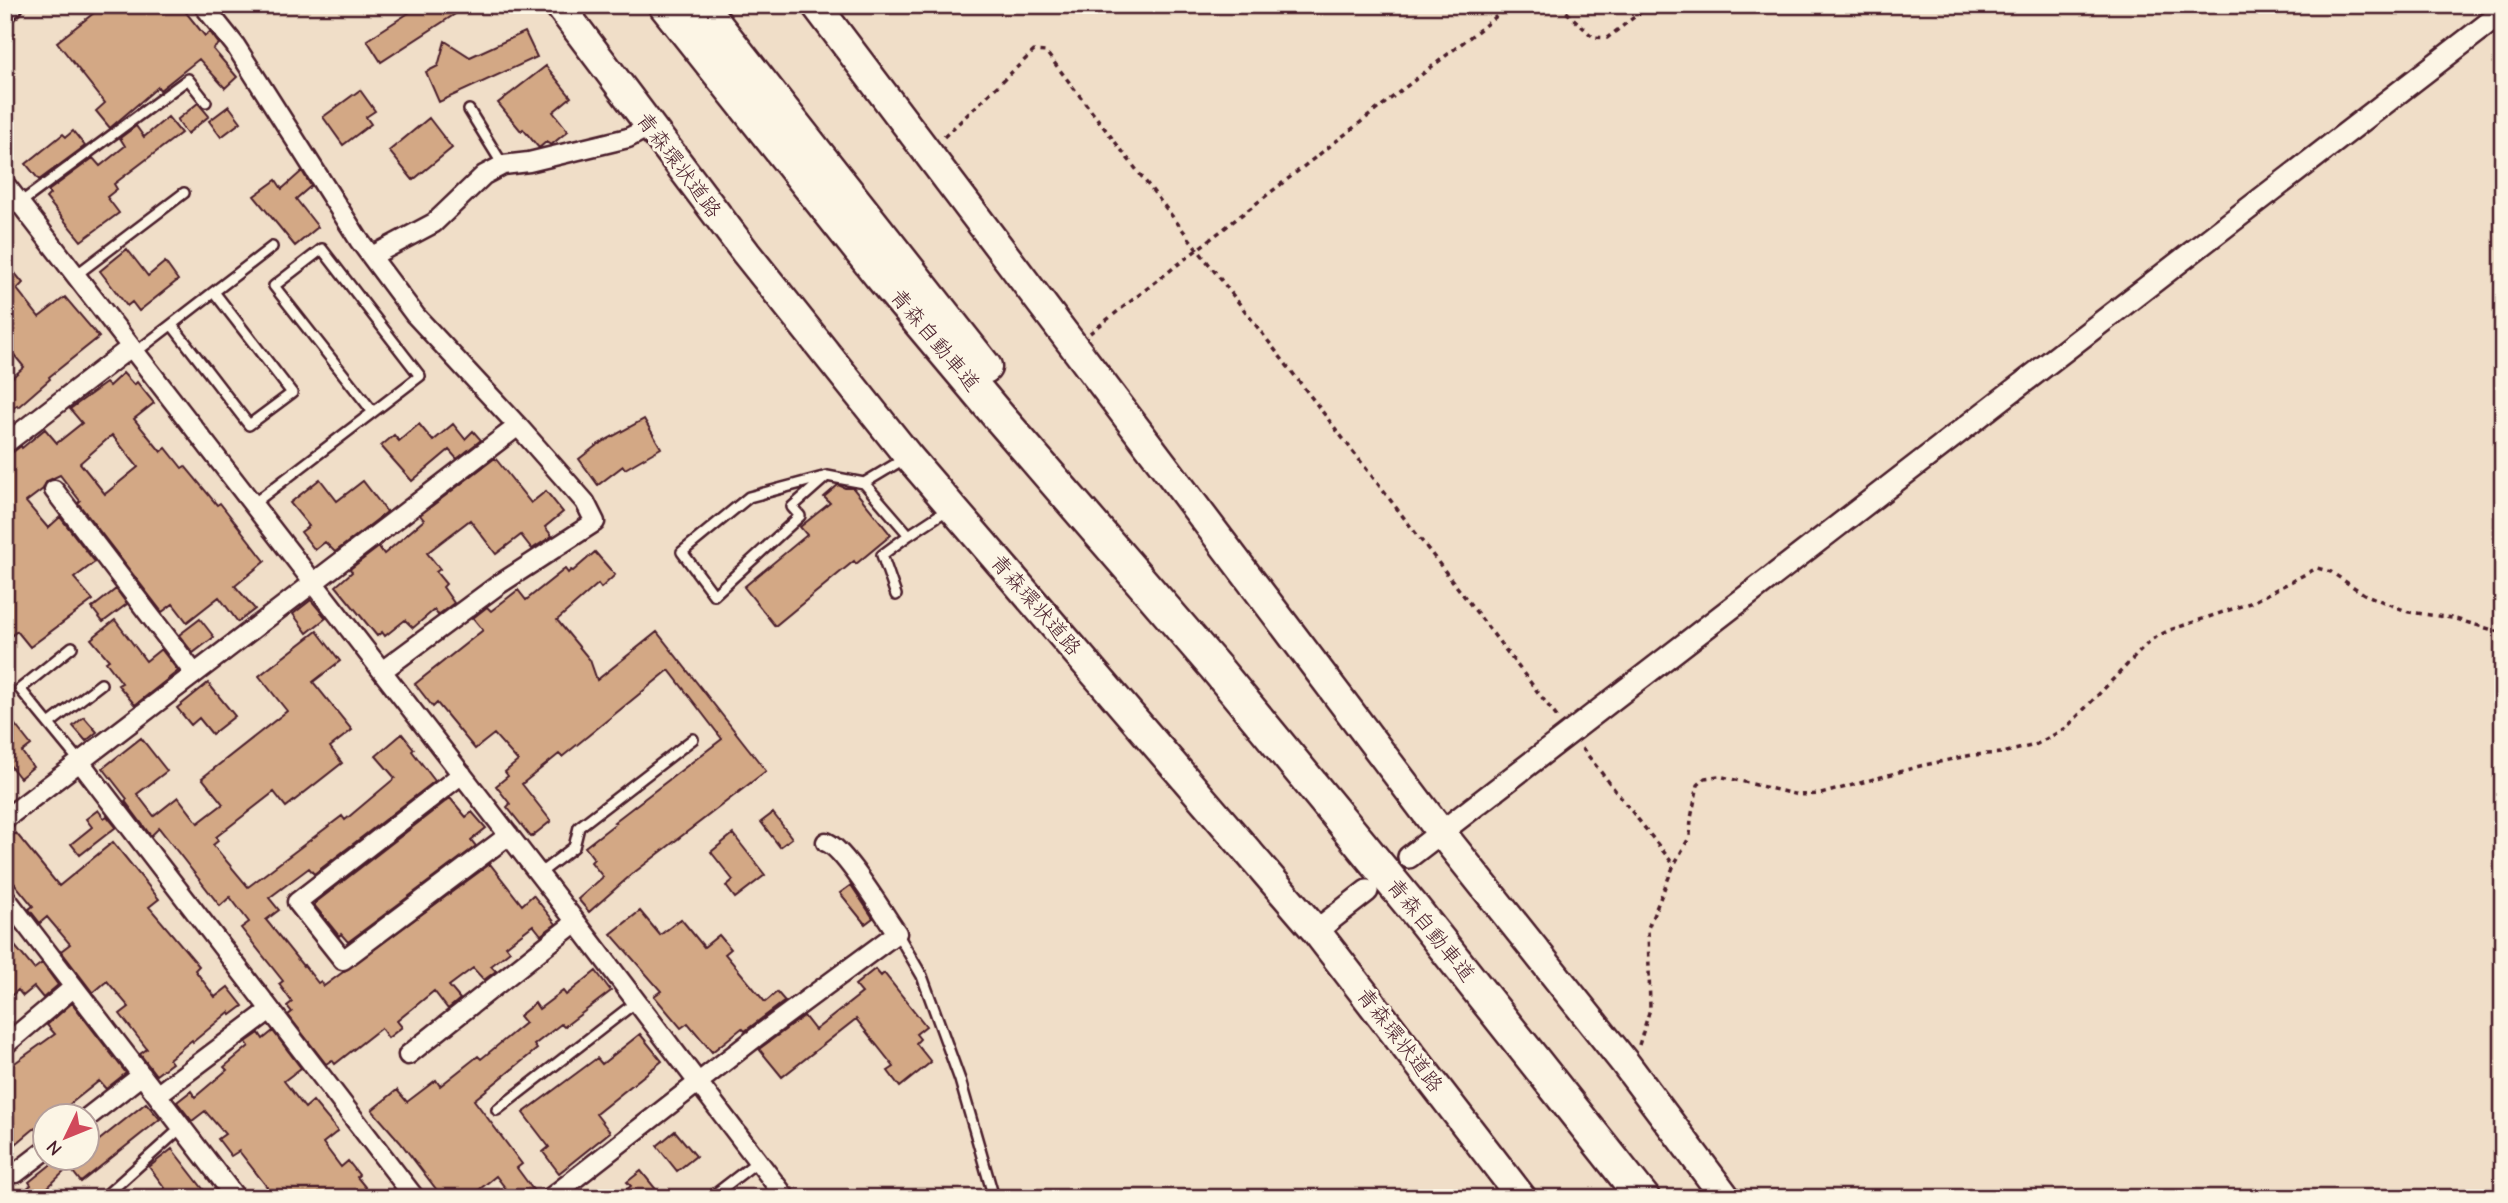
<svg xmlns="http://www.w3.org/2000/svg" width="2508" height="1203" viewBox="0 0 2508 1203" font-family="'Comic Neue','Klee One',sans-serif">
<rect width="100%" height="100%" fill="#f0dec8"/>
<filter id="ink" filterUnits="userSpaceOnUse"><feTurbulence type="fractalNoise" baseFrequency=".0143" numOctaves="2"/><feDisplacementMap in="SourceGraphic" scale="14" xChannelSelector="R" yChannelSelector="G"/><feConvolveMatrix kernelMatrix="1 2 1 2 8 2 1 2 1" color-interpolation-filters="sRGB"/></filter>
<g filter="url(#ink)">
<path fill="#d3a885" stroke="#4a1f2b" stroke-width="2" fill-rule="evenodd" d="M 104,5 L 180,5 L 205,36 L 210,32 L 219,44 L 213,49 L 237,77 L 225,88 L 199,59 L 160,90 L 158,87 L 110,128 L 96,111 L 105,103 L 57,42 Z
M 421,5 L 469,5 L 381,62 L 367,40 Z
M 525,32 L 537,57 L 439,102 L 426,72 L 438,66 L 445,41 L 470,57 Z
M 546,66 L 571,97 L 553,112 L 568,131 L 551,145 L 546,142 L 539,148 L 523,129 L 521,131 L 498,103 Z
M 360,90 L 375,111 L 366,117 L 371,124 L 343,145 L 323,117 Z
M 198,103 L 209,116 L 187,134 L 177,120 Z
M 229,106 L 241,122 L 221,137 L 209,121 Z
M 168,117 L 181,133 L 114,184 L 117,189 L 107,197 L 119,213 L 81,241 L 46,198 L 50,194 L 48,191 L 93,158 L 100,166 L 125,146 L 120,138 L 136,126 L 144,137 Z
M 429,118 L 452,148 L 413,180 L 389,151 Z
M 73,131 L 85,146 L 39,180 L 26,164 L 63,134 L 66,137 Z
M 302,171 L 311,186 L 296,199 L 318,227 L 295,246 L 254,196 L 276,180 L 282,189 Z
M 127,249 L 148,276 L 165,262 L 178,280 L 139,311 L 132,302 L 127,306 L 100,271 Z
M 5,261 L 23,283 L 17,289 L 39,317 L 65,297 L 99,337 L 49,377 L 50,379 L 18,407 L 17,405 L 5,415 L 5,384 L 24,367 L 5,344 Z
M 123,373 L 134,385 L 137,382 L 154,403 L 134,419 L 161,452 L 166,448 L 182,468 L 185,466 L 217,505 L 220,503 L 265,561 L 235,586 L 255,609 L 238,622 L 219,597 L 187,622 L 173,604 L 162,612 L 78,503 L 80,501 L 60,475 L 47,481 L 43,489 L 26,502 L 48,528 L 60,517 L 95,562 L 74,578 L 93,600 L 30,647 L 17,631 L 5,641 L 5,458 L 21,446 L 22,448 L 45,429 L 57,443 L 82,423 L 70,409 L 106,383 L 109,386 ZM 112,435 L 138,467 L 105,494 L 80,463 Z
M 644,419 L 661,448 L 625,469 L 623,466 L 598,485 L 579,459 L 597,445 Z
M 419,424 L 433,441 L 453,424 L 465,439 L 473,431 L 481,440 L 457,459 L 449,450 L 412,481 L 381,446 L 394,435 L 399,441 Z
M 495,458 L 531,503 L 546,491 L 563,512 L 545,527 L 552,536 L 532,549 L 521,535 L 496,554 L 470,520 L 427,553 L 440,569 L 436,572 L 446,584 L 443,587 L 454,603 L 438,615 L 434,610 L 413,628 L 405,620 L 385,636 L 382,632 L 377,636 L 336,586 L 352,572 L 350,569 L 379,547 L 384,554 L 424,520 L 420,515 Z
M 320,479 L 337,501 L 363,481 L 387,512 L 335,552 L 325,542 L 315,550 L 301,532 L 309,526 L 290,503 Z
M 838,485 L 845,488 L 853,488 L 891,535 L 856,564 L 854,561 L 775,626 L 744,587 L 807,535 L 800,527 L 830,503 L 824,497 Z
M 595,552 L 615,575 L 601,588 L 598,584 L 557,620 L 590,660 L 597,680 L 657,632 L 766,771 L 631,875 L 589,912 L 578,899 L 603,877 L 591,862 L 594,859 L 585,847 L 616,823 L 614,822 L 722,739 L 669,670 L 562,757 L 559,754 L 522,784 L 551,821 L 531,837 L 507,807 L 510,804 L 496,786 L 508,776 L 505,772 L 518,761 L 494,734 L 475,749 L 437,703 L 433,707 L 415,684 L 483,630 L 473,618 L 487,607 L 491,611 L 518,590 L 526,600 L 565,569 L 568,573 L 571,570 L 573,571 Z
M 116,589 L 127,604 L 103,622 L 92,608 Z
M 311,600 L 326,618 L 307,633 L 293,614 Z
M 200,619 L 214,637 L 193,653 L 179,635 Z
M 115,620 L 146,661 L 161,649 L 178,671 L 135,705 L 118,685 L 122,683 L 106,662 L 109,660 L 91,639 Z
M 317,631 L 340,661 L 313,682 L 352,730 L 330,747 L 342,763 L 286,807 L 274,792 L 216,837 L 218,841 L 213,845 L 248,887 L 342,816 L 345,820 L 395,778 L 376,756 L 402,734 L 414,749 L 412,751 L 435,781 L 314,874 L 309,868 L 269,898 L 279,910 L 266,920 L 303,966 L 304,965 L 318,983 L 321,981 L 324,986 L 490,864 L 522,905 L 533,895 L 556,924 L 541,935 L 533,925 L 506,946 L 510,951 L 491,966 L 496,971 L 484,980 L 473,968 L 449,986 L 460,999 L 448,1009 L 434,991 L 397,1021 L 402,1027 L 388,1038 L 381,1028 L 335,1064 L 332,1060 L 326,1064 L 288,1015 L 292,1012 L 287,1006 L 292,1002 L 279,984 L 283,981 L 241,928 L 249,922 L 230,897 L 220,906 L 159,828 L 151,836 L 125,801 L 127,799 L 103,768 L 141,738 L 167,771 L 137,794 L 154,816 L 178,797 L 198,823 L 223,804 L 202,778 L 287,711 L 259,676 Z
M 208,683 L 235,716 L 212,734 L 199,718 L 191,725 L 177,708 Z
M 5,712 L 31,745 L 22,752 L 33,767 L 20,778 L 8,763 L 5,765 Z
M 84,717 L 97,732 L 86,741 L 73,726 Z
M 450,798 L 466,817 L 472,812 L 486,828 L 471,840 L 476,846 L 348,942 L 341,934 L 339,936 L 314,905 L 315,903 Z
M 98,810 L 104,818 L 107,816 L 116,827 L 80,855 L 71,844 L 92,827 L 86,819 Z
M 773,813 L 792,838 L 780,847 L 761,822 Z
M 16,833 L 59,886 L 113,842 L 159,899 L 149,907 L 199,966 L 195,970 L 215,997 L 228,987 L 243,1006 L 231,1015 L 229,1012 L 193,1042 L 192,1040 L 169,1059 L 172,1063 L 156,1075 L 140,1054 L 147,1049 L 120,1014 L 129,1007 L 107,981 L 93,993 L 61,951 L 70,944 L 47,917 L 40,923 L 29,909 L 33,906 L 5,872 L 5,842 Z
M 733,834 L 765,875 L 735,898 L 726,886 L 733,880 L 711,852 Z
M 851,885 L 873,918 L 865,924 L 840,893 Z
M 640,911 L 660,935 L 681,919 L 704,947 L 719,935 L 731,949 L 725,954 L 765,1002 L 777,992 L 785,1001 L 745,1031 L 742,1028 L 712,1052 L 688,1023 L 681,1028 L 654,996 L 661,991 L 611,934 Z
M 14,945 L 34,969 L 42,963 L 58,985 L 43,998 L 34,987 L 23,996 L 18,990 L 5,1001 L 5,952 Z
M 875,969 L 881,976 L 884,973 L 926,1026 L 916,1034 L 920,1039 L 916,1043 L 931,1062 L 900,1087 L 888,1071 L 894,1067 L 856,1019 L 782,1077 L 759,1049 L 804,1016 L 815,1030 L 862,993 L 855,985 Z
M 596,971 L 611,991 L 564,1027 L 561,1024 L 534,1045 L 537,1049 L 474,1100 L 522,1164 L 517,1168 L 539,1198 L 513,1198 L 496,1176 L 469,1198 L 443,1198 L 400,1142 L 372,1110 L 397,1090 L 407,1102 L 436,1080 L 440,1086 L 478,1056 L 481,1059 L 525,1023 L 519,1016 L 535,1003 L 539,1009 L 563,991 L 566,995 Z
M 72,1003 L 126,1073 L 106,1089 L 99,1081 L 55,1116 L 46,1116 L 46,1139 L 35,1128 L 5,1153 L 5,1070 L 55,1034 L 47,1025 Z
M 273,1031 L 301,1068 L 284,1081 L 305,1108 L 313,1101 L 338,1131 L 323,1143 L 341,1167 L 348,1161 L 359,1175 L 357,1177 L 374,1198 L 264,1198 L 267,1187 L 239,1151 L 231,1156 L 218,1139 L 225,1134 L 205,1111 L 192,1121 L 177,1102 L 191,1091 L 195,1097 L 227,1070 L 224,1067 L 249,1046 L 246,1042 L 259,1033 L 263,1039 Z
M 640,1034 L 662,1061 L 596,1114 L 610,1132 L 559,1173 L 543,1152 L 549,1147 L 523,1113 L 597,1058 L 602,1064 Z
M 146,1103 L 160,1119 L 81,1182 L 69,1167 L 48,1187 L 57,1198 L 15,1198 L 31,1185 L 29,1182 L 59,1158 L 88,1158 L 88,1149 Z
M 675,1131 L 696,1156 L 677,1171 L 657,1146 Z
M 172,1149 L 210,1198 L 152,1198 L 165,1188 L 149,1167 Z
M 641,1171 L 663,1198 L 616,1198 L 631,1186 L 627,1182 Z"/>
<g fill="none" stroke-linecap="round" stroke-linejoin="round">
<g stroke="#4a1f2b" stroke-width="14">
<path id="service" d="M 469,110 L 503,165
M 20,203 L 188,79 L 206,102
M 76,275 L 184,193
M 172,325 L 249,425 L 292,393 L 214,292
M 136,352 L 272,247
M 904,459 L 864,483 L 909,535 L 947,510
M 827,476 L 792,507 L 800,516 L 714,595 L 682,552 L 749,497 L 827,476 L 864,483
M 253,504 L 420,376 L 322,249 L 274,286 L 373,412
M 896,595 L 882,555 L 909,535
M 72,647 L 20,689 L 80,762
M 49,724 L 101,684
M 539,874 L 574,847 L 579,827 L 693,739
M 897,933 L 922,976 L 960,1080 L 994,1198
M 497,1110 L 636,1002
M 103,1198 L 182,1127
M 710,1198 L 758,1161"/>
</g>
<g stroke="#4a1f2b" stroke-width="23">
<path id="minor" d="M 203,5 L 235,45 L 359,240 L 415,315 L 518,426 L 585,502 L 595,522 L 498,585 L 382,671
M 5,184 L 576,922 L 786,1198
M 372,256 L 434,223 L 484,175 L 503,165 L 529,162 L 628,138 L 649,127
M 5,444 L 131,347
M 54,490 L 194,673
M 80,762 L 415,1198
M 462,774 L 297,902 L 343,960 L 509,835
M 5,819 L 518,426
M 5,897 L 236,1198
M 5,1045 L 74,987
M 408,1055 L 576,922
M 157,1095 L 270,1010
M 88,1117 L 142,1075
M 16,1173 L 46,1150
M 550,1198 L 759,1035 L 897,933 C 883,913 844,848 826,842"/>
</g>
<g stroke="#4a1f2b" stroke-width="26">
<path id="tertiary" d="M 1409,857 L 2503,12
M 1316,931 L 1367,891"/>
</g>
<g stroke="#4a1f2b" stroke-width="30">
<path id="secondary" d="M 5,9 L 10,5"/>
</g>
<g stroke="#4a1f2b" stroke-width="33">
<path id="trunk" d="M 559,5 L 746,253 L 908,456 L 1316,931 L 1522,1198
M 816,5 L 1440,831 L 1625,1063 L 1726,1198"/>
</g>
<g stroke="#4a1f2b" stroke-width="37">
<path id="motorway" d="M 665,5 L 879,274 L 1000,418 L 1215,667 L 1415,910 L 1643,1198
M 700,5 L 985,367"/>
</g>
<path stroke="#4a1f2b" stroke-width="3.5" stroke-dasharray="5 5" stroke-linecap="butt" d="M 1559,5 L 1593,37 L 1607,38 L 1650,5
M 944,137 L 1034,51 L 1046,52 L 1557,717
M 1090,333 L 1511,5
M 1582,748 L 1674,865
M 1639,1045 L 1650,1009 L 1648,928 L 1674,865 L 1690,836 L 1691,818 L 1698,785 L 1705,778 L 1719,776 L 1798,795 L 1821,794 L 1920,766 L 1972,755 L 2002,753 L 2035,745 L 2066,728 L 2152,639 L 2170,630 L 2250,603 L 2317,568 L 2331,572 L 2364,594 L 2391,605 L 2409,612 L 2452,618 L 2503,633"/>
<use href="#service" stroke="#fcf5e5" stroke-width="9"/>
<use href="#minor" stroke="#fcf5e5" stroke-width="18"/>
<use href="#tertiary" stroke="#fcf5e5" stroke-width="21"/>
<use href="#secondary" stroke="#fcf5e5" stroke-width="24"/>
<use href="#trunk" stroke="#fcf5e5" stroke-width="28"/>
<use href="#motorway" stroke="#fcf5e5" stroke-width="32"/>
</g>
</g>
<g text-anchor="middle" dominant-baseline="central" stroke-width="6" stroke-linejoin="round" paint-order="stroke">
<g font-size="21" fill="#4a1f2b" stroke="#fcf5e5">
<text transform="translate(679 165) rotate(53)">青森環状道路</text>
<text transform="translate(935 340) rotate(50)">青森自動車道</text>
<text transform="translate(1036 605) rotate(49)">青森環状道路</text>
<text transform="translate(1431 930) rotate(51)">青森自動車道</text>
<text transform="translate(1400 1040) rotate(52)">青森環状道路</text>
</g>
</g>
<rect width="2508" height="1203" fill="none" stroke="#fcf5e5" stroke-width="28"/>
<rect x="14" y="14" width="2480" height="1175" fill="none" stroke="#4a1f2b" stroke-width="2.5" filter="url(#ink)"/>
<g transform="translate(66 1137) rotate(227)"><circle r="33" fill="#fcf5e5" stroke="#b59f9b" stroke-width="2"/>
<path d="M0-5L12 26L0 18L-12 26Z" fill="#d1495b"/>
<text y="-10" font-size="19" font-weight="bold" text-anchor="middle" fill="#4a1f2b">N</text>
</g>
</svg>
